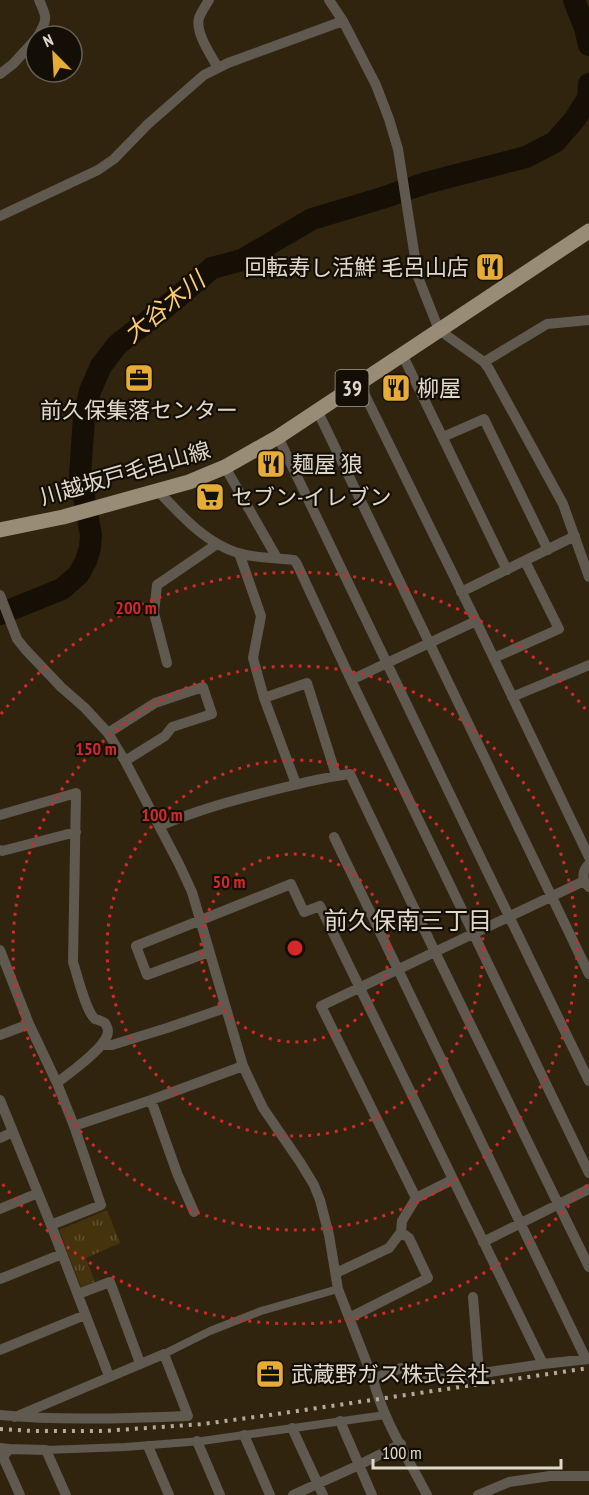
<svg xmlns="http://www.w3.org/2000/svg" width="589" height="1495" viewBox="0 0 589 1495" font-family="'PT Sans Narrow','Noto Sans JP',sans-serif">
<defs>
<pattern id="park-tufts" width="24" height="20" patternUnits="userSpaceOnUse" patternTransform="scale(1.5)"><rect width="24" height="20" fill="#45330e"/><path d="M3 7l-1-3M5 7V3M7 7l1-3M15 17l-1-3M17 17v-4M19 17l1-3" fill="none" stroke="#605030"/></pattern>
</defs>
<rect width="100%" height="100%" fill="#30240f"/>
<path fill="url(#park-tufts)" d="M 107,1210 L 120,1243 L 86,1258 L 95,1282 L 81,1287 L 59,1230 Z"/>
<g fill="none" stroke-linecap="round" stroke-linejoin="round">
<path stroke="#160f05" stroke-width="22" d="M 574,0 L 585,28 L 589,45
M 0,614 L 62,589 L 78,575 L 86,561 L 90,548 L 91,535 L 80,476 L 84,417 L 90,391 L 101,366 L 117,345 L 167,306 L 212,268 L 242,260 L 312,219 L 382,198 L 426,183 L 526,157 L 555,142 L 575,119 L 588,98 L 589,84"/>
<path stroke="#5f5950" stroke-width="8" d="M 164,1354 L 210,1331 L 261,1311 L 338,1289
M 46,1450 L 125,1447 L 202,1441 L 385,1415"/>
<path stroke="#5f5950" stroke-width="10" d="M 209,0 C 206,5 201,12 199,18 C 195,33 211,55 218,68
M 329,0 L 343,21 L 376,85 L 389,119 L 398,149 L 418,277 L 439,330 L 484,362 L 489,369 L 563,504 L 589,577
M 38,36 C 48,19 47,17 39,0
M 0,74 L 13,64 L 36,39
M 0,216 L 98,170 L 114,159 L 148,124 L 204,75 L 228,63 L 343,21
M 402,354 L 507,570
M 484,362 L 547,324 L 589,320
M 359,383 L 476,621 L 589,857
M 317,410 L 589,974
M 278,437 C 382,651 484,867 589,1081
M 443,437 L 484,419 L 548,550
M 225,467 L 277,558
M 158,491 C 181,515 205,543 238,553 C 255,558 276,558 294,560 L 297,564 L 351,680 L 589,1173
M 239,553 L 261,616 L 253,658 L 264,698 L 296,784
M 461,592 L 575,536
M 0,595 L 17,639 L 25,649 L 61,687 L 85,708 L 108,733 L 125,761 L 179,864 L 192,892 L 243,1066 L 263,1108 L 300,1162 L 314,1185 L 320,1200 L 329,1235 L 338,1289 L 373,1379 C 383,1420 408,1458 427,1495
M 494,658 L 559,629 L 525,561
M 167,663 L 154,613 L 157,585 L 217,544
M 351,680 L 476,621
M 512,697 L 589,665
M 264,698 L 307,683 L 336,775
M 108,733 L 155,703 L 203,687 L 212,714 L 172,727 L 165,736 L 125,761
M 0,815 L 76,793 L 73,962 C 77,974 86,1012 95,1019 C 96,1019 104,1022 105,1023 C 106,1025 108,1028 108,1031 C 108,1047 69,1073 57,1083
M 160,826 C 197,810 234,800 274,790 C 299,784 324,777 350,774 L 435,952 L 589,1267
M 334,837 L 586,1359
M 0,850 L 2,851 L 76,832
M 589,864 C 582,871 581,880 589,887
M 0,950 L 29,1024
M 209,952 L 147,975 L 136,946 L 291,884 L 304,912 L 320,906 L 543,1364
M 0,1035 L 29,1024 L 57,1083 L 74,1126 L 101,1205 L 51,1225
M 102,1045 L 112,1045 L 167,1028 L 225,1008
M 0,1100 L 51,1225 L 109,1376
M 151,1100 L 177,1173 L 194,1212
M 74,1126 L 151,1100 L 243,1066
M 0,1138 L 13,1132
M 416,1198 L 321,1006 L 584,881
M 0,1209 L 38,1193
M 483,1242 L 589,1189
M 336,1273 L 389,1248 L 401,1232 L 402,1221 L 416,1198 L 452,1180
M 0,1279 L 62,1254
M 78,1294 L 110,1282 L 140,1363
M 473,1297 L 479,1373
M 349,1318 L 428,1278 L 409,1238 L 401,1232
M 0,1350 L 85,1315
M 373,1379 L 401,1368 L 442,1379 L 543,1364 L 589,1359
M 0,1415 C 63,1421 125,1418 188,1416 L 164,1354 L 15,1417
M 340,1421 L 372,1495
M 292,1428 L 323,1495
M 244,1435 L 270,1495
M 197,1441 L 220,1495
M 148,1446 L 169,1495
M 0,1448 L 9,1449 L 3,1457 L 20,1495
M 9,1449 L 46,1450 L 66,1495
M 293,1495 L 359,1465 L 401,1444
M 478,1495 L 509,1482 L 550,1476 L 589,1476"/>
<path stroke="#988c77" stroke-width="15" d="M 0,530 L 63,517 L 189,482 L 225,467 L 278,437 L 589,231"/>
<path stroke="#b4ab9c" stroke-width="4" stroke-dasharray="3 6" stroke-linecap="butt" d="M 0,1429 L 33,1431 L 103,1431 L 203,1424 L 277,1414 L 589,1368"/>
</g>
<g fill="none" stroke="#d62828" stroke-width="3" stroke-dasharray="3 6">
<circle cx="295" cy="948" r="94"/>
<circle cx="295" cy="948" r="188"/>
<circle cx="295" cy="948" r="282"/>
<path d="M587 1185A376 376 0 0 1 1 1182M1 714A376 376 0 0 1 587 711"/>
</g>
<defs>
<g id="restaurant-square" transform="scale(1.5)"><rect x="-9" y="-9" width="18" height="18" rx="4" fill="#e6ac36" stroke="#140f06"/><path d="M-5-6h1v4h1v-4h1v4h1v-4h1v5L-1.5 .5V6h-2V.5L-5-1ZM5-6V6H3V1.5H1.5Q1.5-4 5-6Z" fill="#111"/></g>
<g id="office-square" transform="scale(1.5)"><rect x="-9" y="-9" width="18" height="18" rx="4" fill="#e6ac36" stroke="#140f06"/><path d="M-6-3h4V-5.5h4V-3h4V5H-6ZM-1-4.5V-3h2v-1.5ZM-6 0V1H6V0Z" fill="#111"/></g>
<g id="supermarket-square" transform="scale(1.5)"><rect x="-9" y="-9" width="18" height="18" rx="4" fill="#e6ac36" stroke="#140f06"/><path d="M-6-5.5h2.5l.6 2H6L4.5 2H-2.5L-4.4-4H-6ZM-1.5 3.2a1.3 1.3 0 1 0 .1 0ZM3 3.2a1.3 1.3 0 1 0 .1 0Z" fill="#111"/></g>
</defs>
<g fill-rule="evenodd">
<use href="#restaurant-square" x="490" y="267"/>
<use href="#office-square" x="139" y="378"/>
<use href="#restaurant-square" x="396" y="388"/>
<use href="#restaurant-square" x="271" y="464"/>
<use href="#supermarket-square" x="210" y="497"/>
<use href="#office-square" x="270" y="1374"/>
</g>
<g text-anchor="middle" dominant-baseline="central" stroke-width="4.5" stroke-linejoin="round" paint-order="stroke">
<rect fill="#140f06" stroke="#a39c90" stroke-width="1.5" x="335.5" y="370" width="33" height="36" rx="4.5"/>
<g font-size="21" font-weight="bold" fill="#e0d8cb">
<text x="352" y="388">39</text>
</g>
<g font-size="22" fill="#e0d8cb" stroke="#140f06" text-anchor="start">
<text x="469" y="267" text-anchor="end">回転寿し活鮮 毛呂山店</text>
<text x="417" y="388">柳屋</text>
<text x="139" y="410" text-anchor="middle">前久保集落センター</text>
<text x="292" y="464">麺屋 狼</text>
<text x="231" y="497">セブン-イレブン</text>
<text x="291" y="1374">武蔵野ガス株式会社</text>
</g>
<g font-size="22" fill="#e0d8cb" stroke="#140f06">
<text transform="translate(125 473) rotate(-16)">川越坂戸毛呂山線</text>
</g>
<g font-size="24" font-style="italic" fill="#fccb73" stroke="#140f06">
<text transform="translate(164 307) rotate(-39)">大谷木川</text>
</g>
<g font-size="24" fill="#e0d8cb" stroke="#140f06">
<text x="408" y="920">前久保南三丁目</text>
</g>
</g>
<circle cx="295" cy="948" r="9" fill="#d62828" stroke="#140f06" stroke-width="3"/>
<g font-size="18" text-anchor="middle" font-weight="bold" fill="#d62828" stroke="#140f06" stroke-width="4.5" stroke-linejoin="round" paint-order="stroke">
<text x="136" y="614">200 m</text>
<text x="96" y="755">150 m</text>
<text x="162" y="821">100 m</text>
<text x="229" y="888">50 m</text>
</g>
<g transform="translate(54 54) rotate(336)"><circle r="28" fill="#140f06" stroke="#665f55" stroke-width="1.5"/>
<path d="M0-4.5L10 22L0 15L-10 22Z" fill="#e6ac36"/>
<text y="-9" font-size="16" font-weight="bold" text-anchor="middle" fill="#e0d8cb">N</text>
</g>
<path d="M373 1459v9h188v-9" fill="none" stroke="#e0d8cb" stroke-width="3"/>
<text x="382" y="1459" font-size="18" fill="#e0d8cb" stroke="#140f06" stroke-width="4.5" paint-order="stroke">100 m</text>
</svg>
